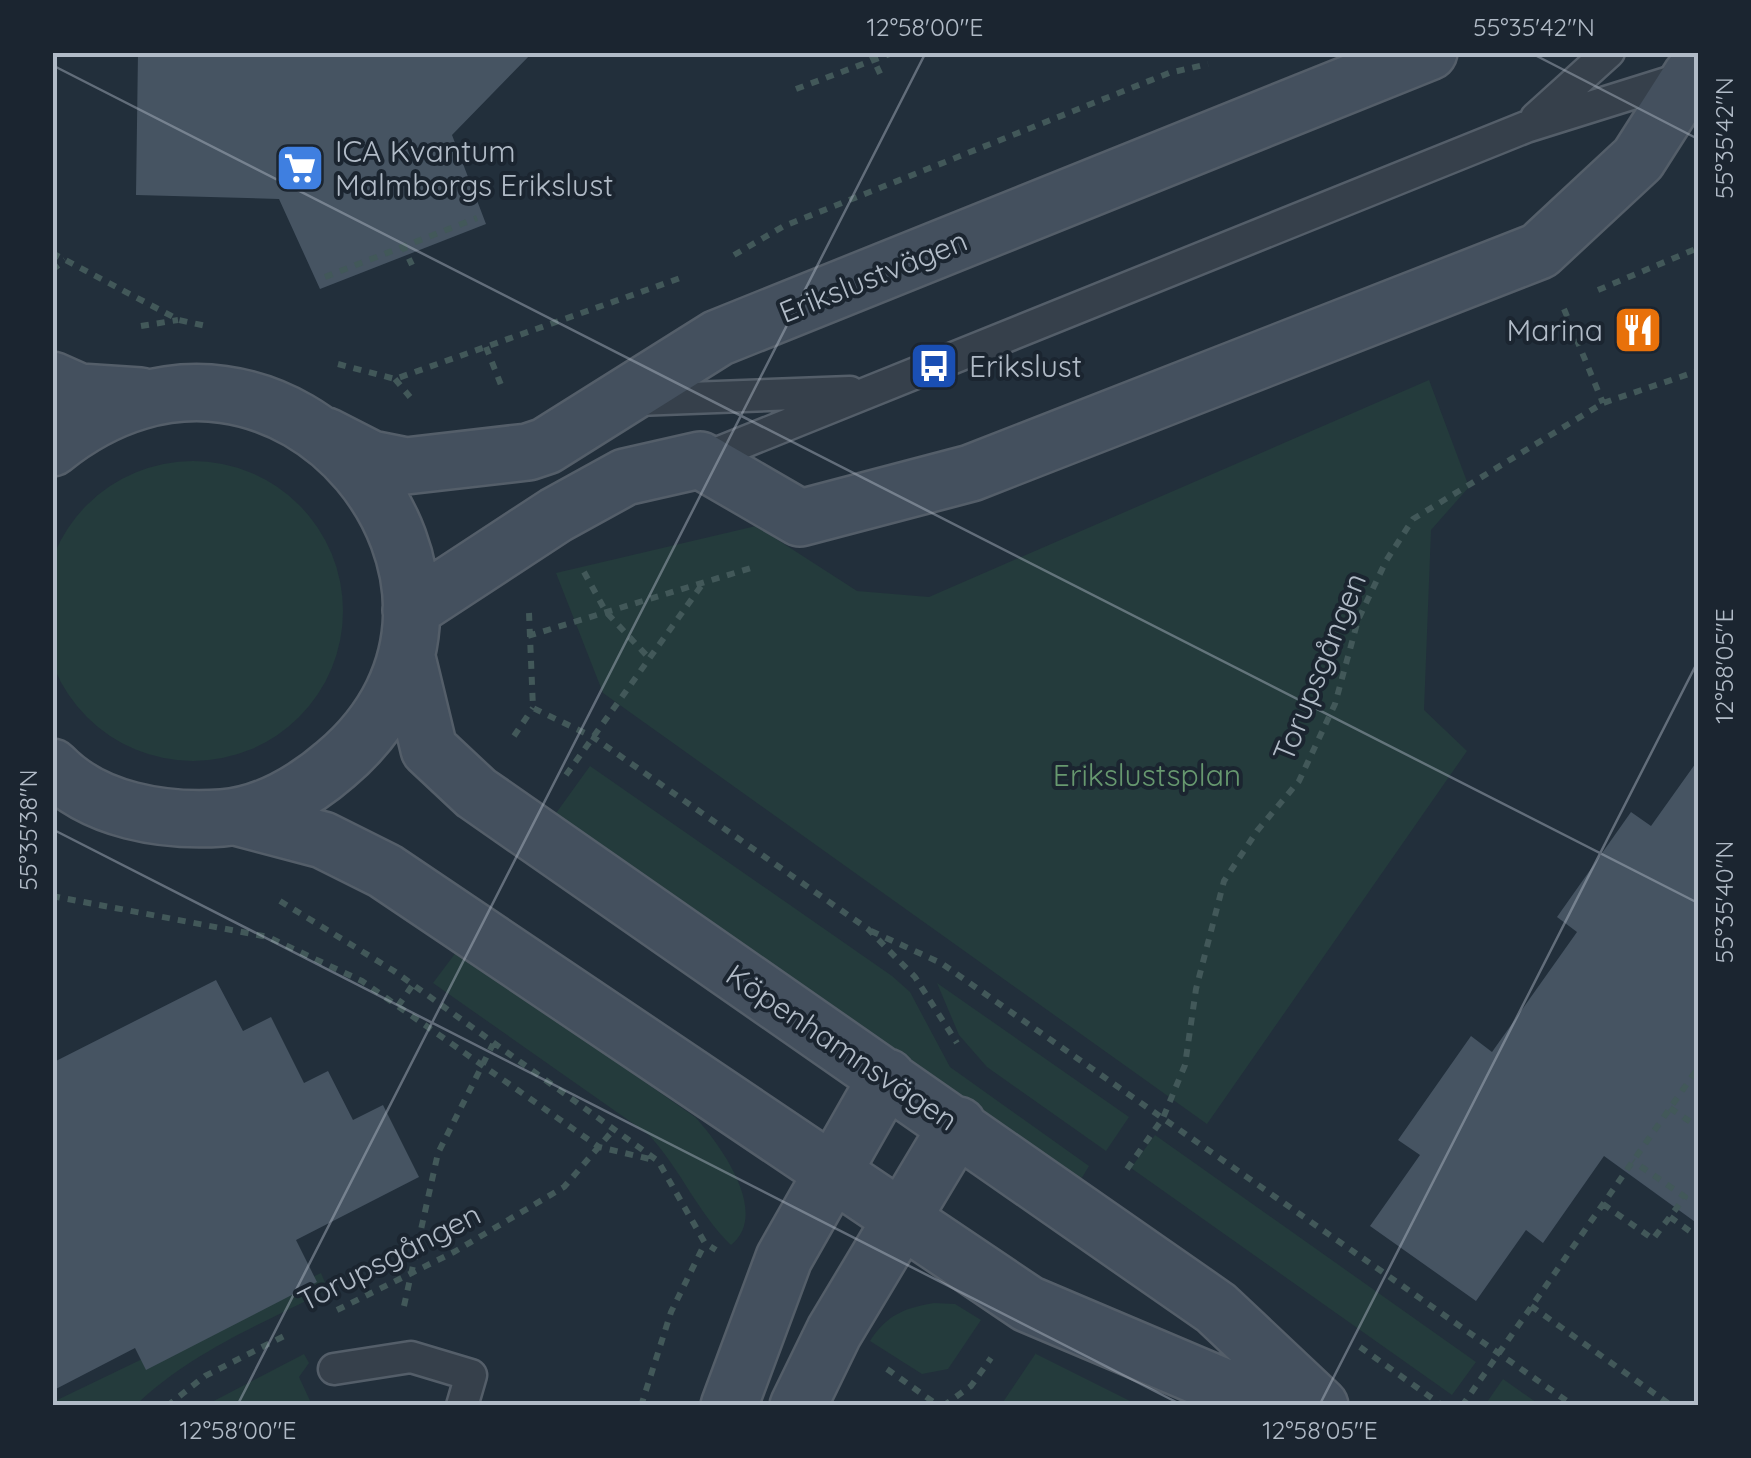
<svg xmlns="http://www.w3.org/2000/svg" width="1751" height="1458" viewBox="0 0 1751 1458" font-family="Quicksand,sans-serif">
<rect width="100%" height="100%" fill="#222f3b"/>
<path fill="#243b3c" d="M 1429,380 L 1469,487 L 1431,530 L 1424,710 L 1467,751 L 1207,1124 L 603,693 L 556,573 L 756,526 L 857,591 L 929,597 Z
M43 611a150 150 0 1 1 300 0a150 150 0 1 1-300 0Z
M 590,766 L 892,976 L 910,992 L 950,1067 L 1089,1166 L 1080,1181 L 554,816 Z
M 457,951 L 695,1117 C 719,1143 771,1213 731,1245 C 697,1212 680,1168 648,1134 L 433,983 Z
M 937,983 L 1129,1117 L 1106,1151 L 987,1067 L 959,1035 Z
M 1155,1135 L 1476,1362 L 1452,1395 L 1131,1168 Z
M 321,1273 L 328,1290 C 261,1324 190,1353 136,1405 L 53,1406 L 53,1402 Z
M 934,1303 L 955,1304 L 981,1320 L 948,1369 L 922,1374 L 870,1341 C 887,1315 904,1308 934,1303 Z
M 1036,1353 L 1036,1354 L 1138,1405 L 1001,1405 Z
M 304,1354 L 309,1363 L 299,1377 L 312,1405 L 206,1405 Z
M 1503,1379 L 1540,1405 L 1485,1405 Z"/>
<path fill="#465462" d="M 138,52 L 533,52 L 452,135 L 486,224 L 320,289 L 279,199 L 136,195 Z
M 1698,760 L 1698,1224 L 1604,1156 L 1543,1243 L 1526,1230 L 1476,1301 L 1370,1226 L 1420,1155 L 1398,1140 L 1471,1036 L 1492,1052 L 1577,932 L 1557,917 L 1631,812 L 1651,826 Z
M 216,980 L 243,1031 L 271,1017 L 304,1083 L 328,1071 L 353,1120 L 383,1105 L 419,1177 L 296,1240 L 317,1282 L 146,1370 L 135,1348 L 52,1391 L 52,1063 Z"/>
<g fill="none" stroke-linecap="round" stroke-linejoin="round">
<g stroke="#545e69" stroke-width="35">
<path id="lane" d="M 1536,118 L 1609,52
M 636,400 L 850,392
M 700,460 L 1526,127 L 1689,76
M 334,1369 L 411,1357 L 471,1375 L 462,1406"/>
</g>
<g stroke="#545e69" stroke-width="60">
<path id="secondary" d="M 52,380 L 79,392 L 140,396
M 326,436 L 371,459 L 406,466 L 528,452 L 546,446 L 718,338 L 1429,52
M 52,448 C 284,262 543,590 336,764 C 305,791 264,815 222,818 C 164,822 94,811 52,767
M 411,610 L 556,515 L 625,477 L 700,460 L 800,518 L 971,473 L 1539,251 L 1638,159 L 1691,76 L 1698,73
M 408,662 L 429,749 L 476,793 L 1216,1308 L 1320,1406
M 236,817 L 323,840 L 385,871 L 1028,1304 L 1269,1406
M 729,1406 L 784,1258 L 887,1077
M 798,1406 L 834,1332 L 958,1125"/>
</g>
<path stroke="#425859" stroke-width="6" stroke-dasharray="8 8" stroke-linecap="butt" d="M 870,52 L 883,80
M 796,89 L 895,52
M 402,244 L 412,265
M 52,253 L 179,320 L 206,326
M 734,255 L 784,226 L 1169,73 L 1208,64
M 52,270 L 65,260
M 325,277 L 477,218
M 1598,290 L 1698,248
M 1564,309 L 1603,403
M 141,326 L 178,320
M 486,347 L 503,390
M 338,364 L 395,379 L 686,276
M 395,379 L 410,397
M 584,572 L 606,612 L 649,658
M 529,613 L 533,708 L 593,737 L 868,929 L 915,977 L 957,1043
M 528,636 L 751,568
M 514,736 L 533,708
M 566,775 L 704,582
M 52,896 L 268,937 L 362,981 L 599,1147 L 654,1160
M 280,901 L 394,971 L 658,1161 L 705,1243 L 716,1250
M 871,931 L 941,963 L 1574,1406
M 398,1006 L 414,983
M 1670,1108 L 1698,1127
M 1127,1169 L 1163,1118 L 1185,1065 L 1196,989 L 1224,881 L 1257,831 L 1299,781 L 1335,704 L 1358,620 L 1386,561 L 1413,519 L 1603,403 L 1698,371
M 1603,1204 L 1653,1239 L 1685,1197 L 1633,1161
M 1670,1217 L 1698,1237
M 404,1306 L 438,1153 L 493,1044
M 1531,1306 L 1672,1406
M 337,1310 L 454,1252 L 564,1187 L 615,1128
M 1360,1347 L 1443,1406
M 887,1369 L 939,1406
M 167,1406 L 205,1376 L 290,1333
M 641,1406 L 671,1312 L 705,1243
M 943,1406 L 971,1386 L 991,1358
M 1462,1406 L 1698,1068"/>
<use href="#lane" stroke="#36404b" stroke-width="30"/>
<use href="#secondary" stroke="#44505e" stroke-width="55"/>
</g>
<path fill="none" stroke="#b1bbc7" stroke-width="2.5" stroke-opacity="0.45" d="M 1529,52 L 1698,139M 52,65 L 1698,903M 52,829 L 1184,1406M 237,1406 L 926,52M 1319,1406 L 1698,661"/>
<defs>
<g id="supermarket-square" transform="scale(2.5)"><rect x="-9" y="-9" width="18" height="18" rx="4" fill="#3f7fe0" stroke="#1b2530"/><path d="M-6-5.5h2.5l.6 2H6L4.5 2H-2.5L-4.4-4H-6ZM-1.5 3.2a1.3 1.3 0 1 0 .1 0ZM3 3.2a1.3 1.3 0 1 0 .1 0Z" fill="#fff"/></g>
<g id="restaurant-square" transform="scale(2.5)"><rect x="-9" y="-9" width="18" height="18" rx="4" fill="#e8710a" stroke="#1b2530"/><path d="M-5-6h1v4h1v-4h1v4h1v-4h1v5L-1.5 .5V6h-2V.5L-5-1ZM5-6V6H3V1.5H1.5Q1.5-4 5-6Z" fill="#fff"/></g>
<g id="bus-square" transform="scale(2.5)"><rect x="-9" y="-9" width="18" height="18" rx="4" fill="#1a4fb4" stroke="#1b2530"/><path d="M-5-6H5V4H4V6H2V4H-2V6H-4V4H-5ZM-3.5-4V0h7V-4ZM-3.5 1.2v1.5H-2V1.2ZM2 1.2v1.5H3.5V1.2Z" fill="#fff"/></g>
</defs>
<g fill-rule="evenodd">
<use href="#supermarket-square" x="300" y="168"/>
<use href="#restaurant-square" x="1638" y="330"/>
<use href="#bus-square" x="934" y="366"/>
</g>
<g text-anchor="middle" dominant-baseline="central" stroke-width="8" stroke-linejoin="round" paint-order="stroke">
<g font-size="30" fill="#b1bbc7" stroke="#1b2530" text-anchor="start">
<text x="335" y="151">ICA Kvantum<tspan x="335" dy="34">Malmborgs Erikslust</tspan></text>
<text x="1603" y="330" text-anchor="end">Marina</text>
<text x="969" y="366">Erikslust</text>
</g>
<g font-size="30" fill="#b1bbc7" stroke="#1b2530">
<text transform="translate(873 276) rotate(-22)">Erikslustvägen</text>
<text transform="translate(1319 667) rotate(-68)">Torupsgången</text>
<text transform="translate(842 1047) rotate(34)">Köpenhamnsvägen</text>
<text transform="translate(389 1257) rotate(-27)">Torupsgången</text>
</g>
<g font-size="30" fill="#67986f" stroke="#1b2530">
<text x="1147" y="775">Erikslustsplan</text>
</g>
</g>
<rect width="1751" height="1458" fill="none" stroke="#1b2530" stroke-width="110"/>
<rect x="55" y="55" width="1641" height="1348" fill="none" stroke="#b1bbc7" stroke-width="4"/>
<g font-size="25" text-anchor="middle" fill="#b1bbc7">
<text x="925" y="36">12°58'00"E</text>
<text x="1534" y="36">55°35'42"N</text>
<text transform="translate(1724 138) rotate(-90)" y="9">55°35'42"N</text>
<text transform="translate(1724 666) rotate(-90)" y="9">12°58'05"E</text>
<text transform="translate(28 830) rotate(-90)" y="9">55°35'38"N</text>
<text transform="translate(1724 902) rotate(-90)" y="9">55°35'40"N</text>
<text x="238" y="1439">12°58'00"E</text>
<text x="1320" y="1439">12°58'05"E</text>
</g>
</svg>
